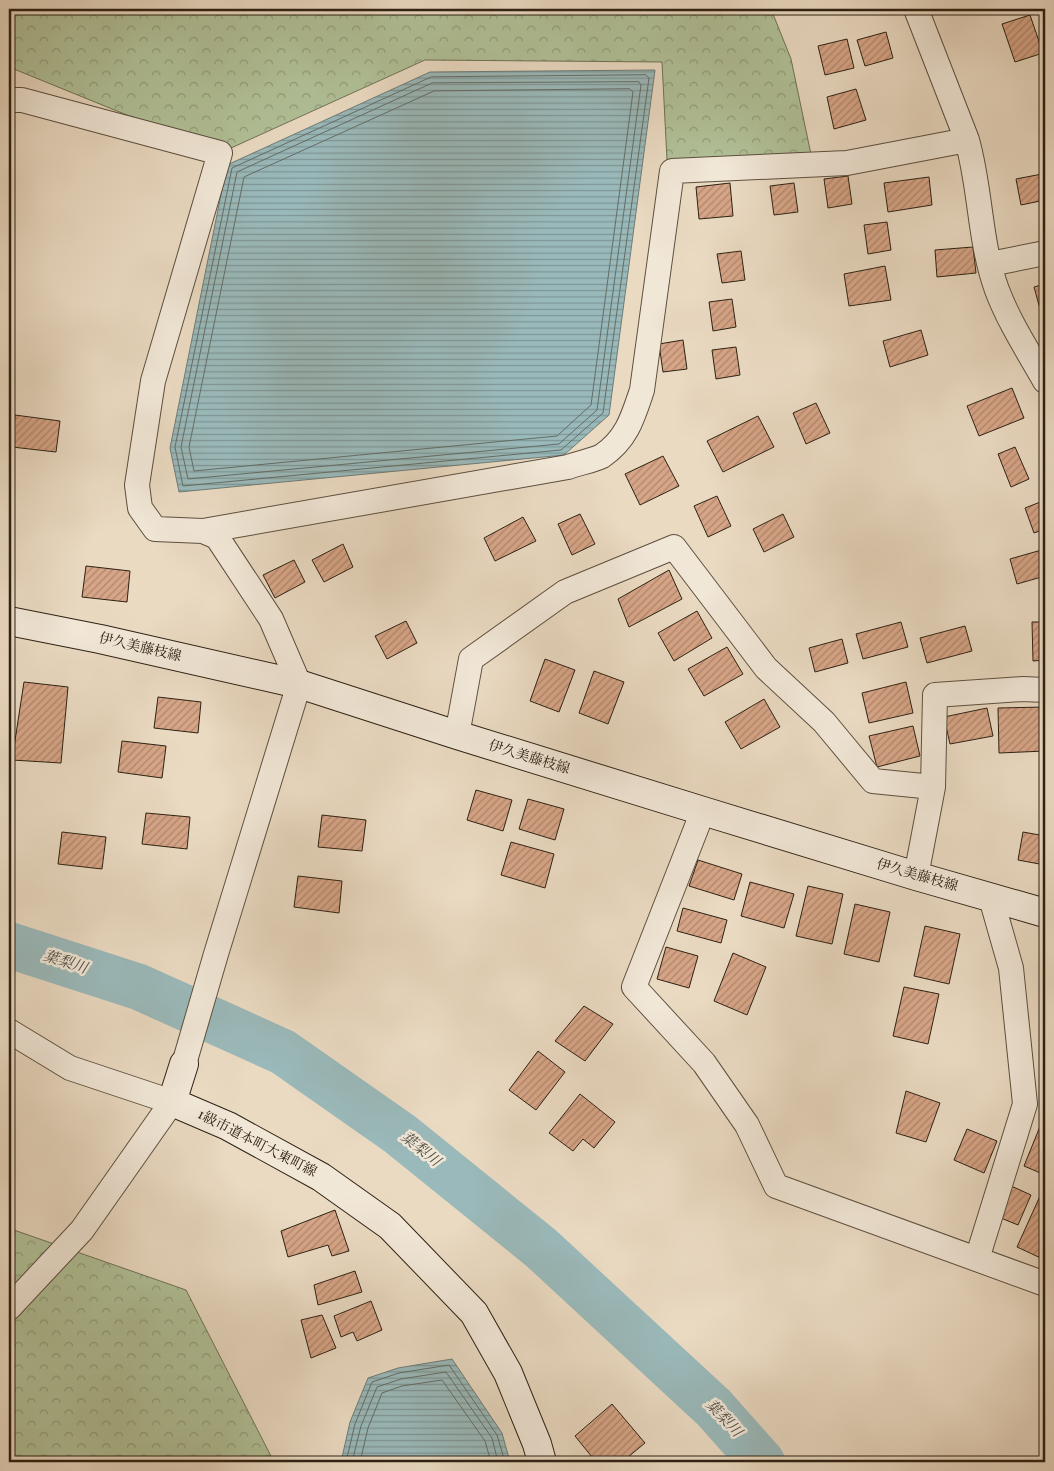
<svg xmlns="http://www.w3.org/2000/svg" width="1054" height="1471" viewBox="0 0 1054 1471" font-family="Vollkorn,'Noto Serif JP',serif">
<defs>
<pattern id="forest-crowns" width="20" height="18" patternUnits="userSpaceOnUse" patternTransform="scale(1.25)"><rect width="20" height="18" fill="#b1c198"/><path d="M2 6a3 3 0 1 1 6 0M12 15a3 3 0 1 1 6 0" fill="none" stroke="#909c7b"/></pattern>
<pattern id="water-rules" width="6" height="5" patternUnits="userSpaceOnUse" patternTransform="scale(1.25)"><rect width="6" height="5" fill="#9ab9ba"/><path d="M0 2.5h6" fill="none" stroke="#7e9696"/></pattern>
<pattern id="building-hatch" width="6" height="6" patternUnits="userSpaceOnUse" patternTransform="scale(1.25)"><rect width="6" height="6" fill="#d7a587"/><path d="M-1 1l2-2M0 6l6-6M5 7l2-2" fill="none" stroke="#af866d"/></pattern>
</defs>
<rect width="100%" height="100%" fill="#eadac2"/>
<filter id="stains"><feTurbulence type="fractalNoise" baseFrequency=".004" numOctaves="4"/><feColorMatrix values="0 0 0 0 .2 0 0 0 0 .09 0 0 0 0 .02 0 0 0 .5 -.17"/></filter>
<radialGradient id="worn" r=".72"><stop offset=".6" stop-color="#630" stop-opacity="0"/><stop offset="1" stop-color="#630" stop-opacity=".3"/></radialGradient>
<path fill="url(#forest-crowns)" stroke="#6f7156" d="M 9,9 L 771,9 L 791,59 L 813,164 L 667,160 L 662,62 L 425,60 L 220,153 L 9,67 Z
M 11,1229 L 186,1290 L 274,1462 L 9,1462 L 9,1231 Z"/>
<path fill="url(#water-rules)" stroke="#6e7c77" d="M 655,70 L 609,415 L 564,455 L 179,492 L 170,448 L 227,165 L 430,72 Z
M 452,1359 L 502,1433 L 510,1462 L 341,1462 L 350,1422 L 368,1378 L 398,1368 Z"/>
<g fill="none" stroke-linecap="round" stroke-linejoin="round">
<path stroke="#646d66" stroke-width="1" d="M 646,75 L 649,78 L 603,413 L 561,450 L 183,486 L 175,447 L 232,168 L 431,77 Z
M 639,82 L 641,85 L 597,410 L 559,444 L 188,479 L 181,447 L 237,172 L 432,83 Z
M 630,89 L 633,92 L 591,405 L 557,436 L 194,471 L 189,447 L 244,177 L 434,91 Z
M 346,1462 L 355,1424 L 372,1382 L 399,1373 L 449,1365 L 497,1435 L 505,1462
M 352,1462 L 361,1426 L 377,1387 L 401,1379 L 446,1372 L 492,1438 L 498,1462
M 360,1462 L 368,1428 L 382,1393 L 402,1386 L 442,1380 L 485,1441 L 491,1462"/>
<path stroke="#9ab9ba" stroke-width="46" d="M 9,945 L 139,987 L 283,1052 L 400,1134 L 541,1248 L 714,1408 L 762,1462"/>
</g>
<path fill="url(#building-hatch)" stroke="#2d2113" d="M 1030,15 L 1043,53 L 1015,62 L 1002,24 Z
M 886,32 L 893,58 L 865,66 L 857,40 Z
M 847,39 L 854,68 L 825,75 L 818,46 Z
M 856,89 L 866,120 L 834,129 L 827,97 Z
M 1042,174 L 1045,200 L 1021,205 L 1016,179 Z
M 848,176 L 852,204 L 828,208 L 824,179 Z
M 929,177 L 932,205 L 888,212 L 884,183 Z
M 730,183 L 733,216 L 699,219 L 696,187 Z
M 794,183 L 798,212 L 774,215 L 770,186 Z
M 887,222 L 891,250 L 868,254 L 864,225 Z
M 973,247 L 976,273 L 937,277 L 935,250 Z
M 741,251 L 745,280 L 722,283 L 717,254 Z
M 885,266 L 891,300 L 849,306 L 844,274 Z
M 1045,284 L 1045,327 L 1034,287 Z
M 732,299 L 736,327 L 713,331 L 709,302 Z
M 921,330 L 928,355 L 890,367 L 883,341 Z
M 683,340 L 687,369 L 663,372 L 659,344 Z
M 736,347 L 740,375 L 716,379 L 712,350 Z
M 1012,388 L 1024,418 L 979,436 L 967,406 Z
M 816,403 L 830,433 L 806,444 L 793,413 Z
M 15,415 L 60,421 L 56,452 L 12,447 Z
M 758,416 L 774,447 L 723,472 L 707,441 Z
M 1015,447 L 1029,479 L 1011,487 L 998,454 Z
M 663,456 L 679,486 L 640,505 L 625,474 Z
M 717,496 L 731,526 L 708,537 L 694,506 Z
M 1043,501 L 1045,507 L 1045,529 L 1034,533 L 1025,508 Z
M 580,514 L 595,544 L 572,555 L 558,524 Z
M 783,514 L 794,537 L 764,552 L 753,529 Z
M 523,517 L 536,541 L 495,561 L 484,538 Z
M 343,544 L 353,567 L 324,582 L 312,560 Z
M 1045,549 L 1045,576 L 1017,584 L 1010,559 Z
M 294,560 L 305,582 L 275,598 L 263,575 Z
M 86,566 L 130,571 L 127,602 L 82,597 Z
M 669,570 L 682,599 L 629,627 L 618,599 Z
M 697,611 L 712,638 L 674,661 L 658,633 Z
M 406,621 L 417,643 L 387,659 L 375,636 Z
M 901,622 L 908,647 L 863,659 L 856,634 Z
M 1032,622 L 1045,622 L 1045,660 L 1033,661 Z
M 965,626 L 972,651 L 927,663 L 920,638 Z
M 842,639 L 848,663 L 815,672 L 809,648 Z
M 727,647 L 743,674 L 704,696 L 688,669 Z
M 545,659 L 575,670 L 559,712 L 530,701 Z
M 594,671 L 624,682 L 608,724 L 579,713 Z
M 24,682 L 68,687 L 61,763 L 12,760 Z
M 906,682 L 913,713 L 869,723 L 862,693 Z
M 158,697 L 201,702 L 198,733 L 154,728 Z
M 764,699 L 780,727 L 741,749 L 725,722 Z
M 1045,707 L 1045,751 L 999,753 L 998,708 Z
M 987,708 L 993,736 L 950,744 L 944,717 Z
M 913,726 L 920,756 L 877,767 L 869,736 Z
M 122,741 L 166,746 L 162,778 L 118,772 Z
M 476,790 L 512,800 L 503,831 L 467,820 Z
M 528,799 L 564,809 L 555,840 L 519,829 Z
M 146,813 L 190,817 L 187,849 L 142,844 Z
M 322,815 L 366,820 L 362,851 L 318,847 Z
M 62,832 L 106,837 L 102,869 L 58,864 Z
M 1023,832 L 1045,836 L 1045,865 L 1018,860 Z
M 511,842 L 554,854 L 545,888 L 501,875 Z
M 698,860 L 742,874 L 734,900 L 689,886 Z
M 298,876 L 342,881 L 339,913 L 294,907 Z
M 750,882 L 794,894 L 784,928 L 741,916 Z
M 808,886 L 843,894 L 832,944 L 796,936 Z
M 855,904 L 890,912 L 879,962 L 844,954 Z
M 683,908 L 727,920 L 721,943 L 677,931 Z
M 925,926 L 960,934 L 949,984 L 914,976 Z
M 666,947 L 698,956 L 689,988 L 657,979 Z
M 733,953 L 766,967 L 747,1015 L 714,1001 Z
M 904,987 L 939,994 L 928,1044 L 893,1036 Z
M 584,1006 L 613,1024 L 585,1061 L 555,1041 Z
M 538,1051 L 565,1072 L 536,1110 L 509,1090 Z
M 906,1091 L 940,1103 L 926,1142 L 896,1133 Z
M 580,1094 L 615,1122 L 594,1148 L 583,1139 L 573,1151 L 549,1133 Z
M 1041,1124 L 1045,1126 L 1045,1175 L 1024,1166 Z
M 967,1129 L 997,1141 L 984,1173 L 954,1160 Z
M 1009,1185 L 1031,1195 L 1018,1225 L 996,1216 Z
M 1045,1185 L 1045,1260 L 1017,1247 Z
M 335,1210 L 349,1251 L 332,1256 L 328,1245 L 288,1257 L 281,1231 Z
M 355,1271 L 362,1292 L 318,1305 L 314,1285 Z
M 371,1301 L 382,1330 L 357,1341 L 353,1332 L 341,1337 L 334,1316 Z
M 322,1315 L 336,1348 L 311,1358 L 301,1320 Z
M 612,1404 L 645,1443 L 622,1462 L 596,1462 L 575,1436 Z
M 639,1457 L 643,1462 L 632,1462 Z"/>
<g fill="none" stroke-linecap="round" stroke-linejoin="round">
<g stroke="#5c4f3f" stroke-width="26">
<path id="street" d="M 916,9 L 967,140 C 981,189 979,241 997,290 C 1009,322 1028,351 1045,381
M 9,100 L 22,100 L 220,153 L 153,381 L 137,485 L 140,508 L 155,529 L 203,531 L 217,537 L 271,619 L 299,684 L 216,954 L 184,1064
M 990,264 L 1045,253
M 203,531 L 568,467 C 578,463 592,461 602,456 C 627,439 633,417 642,390 L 672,171 L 847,163 L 967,140
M 457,735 L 471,659 L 565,592 L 674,547 L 766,668 L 824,722 L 873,781 L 933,787
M 703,811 L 634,987 L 704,1063 L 747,1125 L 776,1186 L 1045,1284
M 916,876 L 933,787 L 935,695 L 1023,689 L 1045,690
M 9,1031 L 70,1068 L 172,1102 L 82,1230 L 9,1308
M 977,1259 L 1025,1104 L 1011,968 L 991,898"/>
</g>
<g stroke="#2d2113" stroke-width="30">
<path id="secondary" d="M 9,621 L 100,639 L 299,684 L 457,735 L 703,811 L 916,876 L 1045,913
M 184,1064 L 172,1102 L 228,1126 L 321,1177 L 390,1226 L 474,1313 L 508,1373 L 537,1444 L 542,1462"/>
</g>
<use href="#street" stroke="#f1e7d7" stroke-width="24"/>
<use href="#secondary" stroke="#f1e7d7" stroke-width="28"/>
</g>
<g text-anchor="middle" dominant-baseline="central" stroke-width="5" stroke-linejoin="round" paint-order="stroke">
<g font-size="14" fill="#2d2113" stroke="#f1e7d7">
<text transform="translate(140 648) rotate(13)">伊久美藤枝線</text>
<text transform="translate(529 758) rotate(17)">伊久美藤枝線</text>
<text transform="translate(917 876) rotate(16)">伊久美藤枝線</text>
<text transform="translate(257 1144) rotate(27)">1級市道本町大東町線</text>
</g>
<g font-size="15" font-style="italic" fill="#4e4f45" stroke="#f1e7d7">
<text transform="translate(65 963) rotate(18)">葉梨川</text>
<text transform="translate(420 1150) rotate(39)">葉梨川</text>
<text transform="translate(723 1419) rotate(47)">葉梨川</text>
</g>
</g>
<rect width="1054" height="1471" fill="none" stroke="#eadac2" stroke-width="30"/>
<rect x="10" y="10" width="1034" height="1451" fill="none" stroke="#2d2113" stroke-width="2.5"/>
<rect x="15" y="15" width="1024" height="1441" fill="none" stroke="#2d2113"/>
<rect width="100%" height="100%" filter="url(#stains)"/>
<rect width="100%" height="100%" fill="url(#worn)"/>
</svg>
